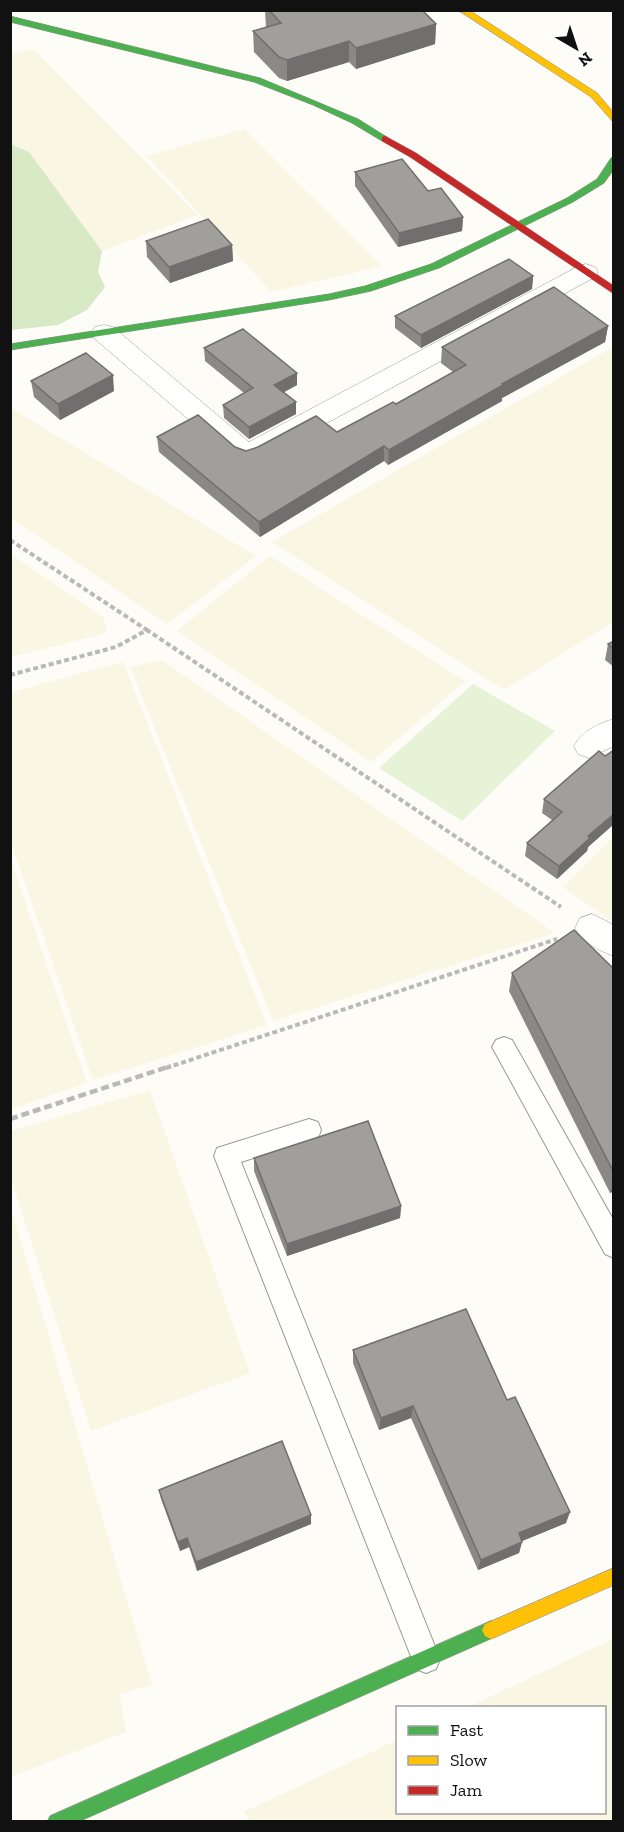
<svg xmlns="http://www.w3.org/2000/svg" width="624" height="1832" viewBox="0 0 624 1832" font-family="'Zilla Slab',serif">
<rect width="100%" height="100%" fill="#fdfcf7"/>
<path fill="#f9f7e4" d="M 34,49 L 198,215 L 102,251 L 29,152 L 11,144 L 10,55 Z
M 244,129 L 382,266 L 271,292 L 147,156 Z
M 613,347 L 613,622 L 504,690 L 272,542 Z
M 10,408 L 11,408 L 256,556 L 167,624 L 11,518 Z
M 11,554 L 103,617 L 107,633 L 11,657 Z
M 270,556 L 465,681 L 371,762 L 177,631 Z
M 162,660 L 555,933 L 273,1021 L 130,667 Z
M 123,662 L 267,1025 L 93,1080 L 11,843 L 11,692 Z
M 613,837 L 613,922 L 563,887 Z
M 11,860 L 87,1083 L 11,1109 L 10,1109 Z
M 150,1090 L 250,1373 L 91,1431 L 11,1178 L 11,1131 Z
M 11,1208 L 152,1685 L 120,1694 L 126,1732 L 11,1777 Z
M 613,1639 L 613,1821 L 251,1822 L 244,1812 L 397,1740 L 398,1812 L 604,1812 L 604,1708 L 468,1707 Z"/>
<path fill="#e7f3d7" d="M 473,684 L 555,731 L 462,821 L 379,768 Z"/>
<path fill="#d8eac5" d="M 10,144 L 29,152 L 102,251 L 98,272 L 105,287 L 87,310 L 58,325 L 11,330 Z"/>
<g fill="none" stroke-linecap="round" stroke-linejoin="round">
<g stroke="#979795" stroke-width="2">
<path id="lane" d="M 504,1037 L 512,1040 L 614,1221 L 614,1258 L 605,1254 L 496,1054 L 492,1047 L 496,1040 Z
M 309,1119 L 318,1122 L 321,1130 L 318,1138 L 241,1162 L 440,1659 L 436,1669 L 426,1673 L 416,1669 L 412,1659 L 214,1156 L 217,1148 Z"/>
</g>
<g stroke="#979795" stroke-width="1">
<path id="street" d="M 586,264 L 595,267 L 598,272 L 595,277 L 257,461 L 247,464 L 237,461 L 95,339 L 91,333 L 95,327 L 104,325 L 113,327 L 249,442 L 577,267 Z
M 614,719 L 614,746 L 589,758 L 578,754 L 574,746 C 581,732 599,723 614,719 Z
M 592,914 L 614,925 L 614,956 C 598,950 583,943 575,928 L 580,918 Z"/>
</g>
<g stroke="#8e8d8b" stroke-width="1">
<path id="fast" d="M 10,16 L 260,78 L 358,119 L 390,139 L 382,141 L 352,123 L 313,105 L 254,82 L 10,22 Z
M 614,157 L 614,169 L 604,183 L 573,202 L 439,268 L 371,291 L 329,300 L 10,350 L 10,344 L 329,294 L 365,286 L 431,264 L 567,198 L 597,179 L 611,158 Z
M 491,1621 L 497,1624 L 500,1630 L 497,1636 L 78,1822 L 47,1822 L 50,1816 Z"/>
</g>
<g stroke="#8e8d8b" stroke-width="1">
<path id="slow" d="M 458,10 L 469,10 L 597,93 L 614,113 L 614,123 L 591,97 Z
M 614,1568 L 614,1585 L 491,1639 L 485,1636 L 482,1630 L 485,1624 Z"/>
</g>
<g stroke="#8e8d8b" stroke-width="1">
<path id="jam" d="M 385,136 L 416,153 L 614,286 L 614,294 L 410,157 L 382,141 L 382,137 Z"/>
</g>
<path stroke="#b9b9b8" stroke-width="4" stroke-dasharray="5 3" stroke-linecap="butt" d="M 10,540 L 147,630
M 10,675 L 116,647 L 147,630 L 561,907
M 166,1068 L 557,939"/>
<path stroke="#b9b9b8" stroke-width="4.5" stroke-dasharray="8 4" stroke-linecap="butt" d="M 10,1119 L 171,1066"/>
<use href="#lane" fill="#fffffe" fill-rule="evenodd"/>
<use href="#street" fill="#fffffe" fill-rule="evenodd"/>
<use href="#fast" fill="#4caf50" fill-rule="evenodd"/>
<use href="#slow" fill="#ffc107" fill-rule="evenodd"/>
<use href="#jam" fill="#c62828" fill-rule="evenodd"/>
</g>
<path fill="#8a8986" d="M 265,10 L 422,10 L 436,24 L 435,44 L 356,69 L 349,62 L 287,81 L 279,78 L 254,52 L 253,31 L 266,28 Z
M 355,172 L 428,191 L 463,217 L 462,231 L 398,247 L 355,186 Z
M 146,241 L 232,245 L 233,261 L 170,283 L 147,257 Z
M 533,276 L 532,289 L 421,348 L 395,328 L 395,316 Z
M 608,326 L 605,342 L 502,398 L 502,401 L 388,465 L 384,461 L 260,537 L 159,452 L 157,437 L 235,447 L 246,451 L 337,432 L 396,404 L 453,372 L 441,363 L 442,347 Z
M 204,348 L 297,385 L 284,392 L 296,402 L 296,414 L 249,439 L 224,418 L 223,405 L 244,393 L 205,361 Z
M 31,381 L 114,391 L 60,420 L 34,397 Z
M 614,641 L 614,667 L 605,660 L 608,644 Z
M 614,750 L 614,824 L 588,847 L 587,851 L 557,879 L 525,856 L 527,843 L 552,820 L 542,813 L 544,799 Z
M 614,969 L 614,1191 L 610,1193 L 509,991 L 512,973 Z
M 254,1158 L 401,1206 L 400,1218 L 287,1256 L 254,1171 Z
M 353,1350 L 507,1400 L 566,1523 L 522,1541 L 519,1553 L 478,1570 L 411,1418 L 379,1430 L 353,1363 Z
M 159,1490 L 311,1524 L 197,1571 L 189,1547 L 180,1551 L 161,1499 Z"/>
<path fill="#716f6d" d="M 436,24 L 435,44 L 356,69 L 356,48 Z
M 349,41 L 349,62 L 287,81 L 287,60 Z
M 463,217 L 462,231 L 398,247 L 399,233 Z
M 232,245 L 233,261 L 170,283 L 169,267 Z
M 533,276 L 532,289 L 421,348 L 421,335 Z
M 608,326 L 605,342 L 502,398 L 502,401 L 388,465 L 389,450 L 502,384 Z
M 297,373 L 297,385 L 275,397 L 274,385 Z
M 113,375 L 114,391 L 60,420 L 58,404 Z
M 296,402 L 296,414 L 249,439 L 249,427 Z
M 384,446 L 384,461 L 260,537 L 259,522 Z
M 614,814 L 614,824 L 588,847 L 587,851 L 557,879 L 559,866 L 588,836 Z
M 614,1181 L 614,1191 L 610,1193 Z
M 401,1206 L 400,1218 L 287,1256 L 287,1244 Z
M 413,1406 L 411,1418 L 379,1430 L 381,1418 Z
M 570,1512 L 566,1523 L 515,1544 L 519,1533 Z
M 311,1515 L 311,1524 L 197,1571 L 196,1562 Z
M 187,1538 L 189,1547 L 180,1551 L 178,1542 Z
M 522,1542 L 519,1553 L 478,1570 L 481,1560 Z"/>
<path fill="#a19f9c" stroke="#716f6d" stroke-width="1.5" d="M 269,10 L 422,10 L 436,24 L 356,48 L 349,41 L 287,60 L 279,57 L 253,31 L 281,23 Z
M 402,159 L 428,191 L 441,188 L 463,217 L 399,233 L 355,172 Z
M 208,219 L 232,245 L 169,267 L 146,241 Z
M 509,259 L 533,276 L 421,335 L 395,316 Z
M 554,287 L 608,326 L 502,384 L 503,385 L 389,450 L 384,446 L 259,522 L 157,437 L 198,415 L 235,447 L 246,451 L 258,447 L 316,416 L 337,432 L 393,402 L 396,404 L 466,365 L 442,347 Z
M 243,329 L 297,373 L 274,385 L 296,402 L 249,427 L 223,405 L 253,388 L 204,348 Z
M 86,353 L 113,375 L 58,404 L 31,381 Z
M 614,641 L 614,649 L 608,644 Z
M 614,750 L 614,814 L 588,836 L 590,838 L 559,866 L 527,843 L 562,812 L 544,799 L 599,751 L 605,756 Z
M 574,930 L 614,969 L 614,1173 L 512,973 Z
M 368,1121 L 401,1206 L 287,1244 L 254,1158 Z
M 466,1309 L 507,1400 L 515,1397 L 570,1512 L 519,1533 L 522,1542 L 481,1560 L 413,1406 L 381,1418 L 353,1350 Z
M 282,1441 L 311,1515 L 196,1562 L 187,1538 L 178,1542 L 159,1490 Z"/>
<rect width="624" height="1832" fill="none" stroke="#111111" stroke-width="24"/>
<rect x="396" y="1706" width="210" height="108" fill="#ffffff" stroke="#a0a0a0" stroke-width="1.5"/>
<rect x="408" y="1726" width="30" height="9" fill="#4caf50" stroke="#a0a0a0" stroke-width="1.5"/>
<text x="450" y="1736" font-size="18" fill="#111111">Fast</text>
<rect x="408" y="1756" width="30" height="9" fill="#ffc107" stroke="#a0a0a0" stroke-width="1.5"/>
<text x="450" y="1766" font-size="18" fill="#111111">Slow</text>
<rect x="408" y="1786" width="30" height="9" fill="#c62828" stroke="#a0a0a0" stroke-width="1.5"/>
<text x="450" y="1796" font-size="18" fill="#111111">Jam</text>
<g transform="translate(576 48) rotate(141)" stroke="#ffffff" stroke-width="4.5" paint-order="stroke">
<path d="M0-4.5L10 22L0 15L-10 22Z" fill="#111111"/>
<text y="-9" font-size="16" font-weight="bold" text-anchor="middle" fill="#111111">N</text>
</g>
</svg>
